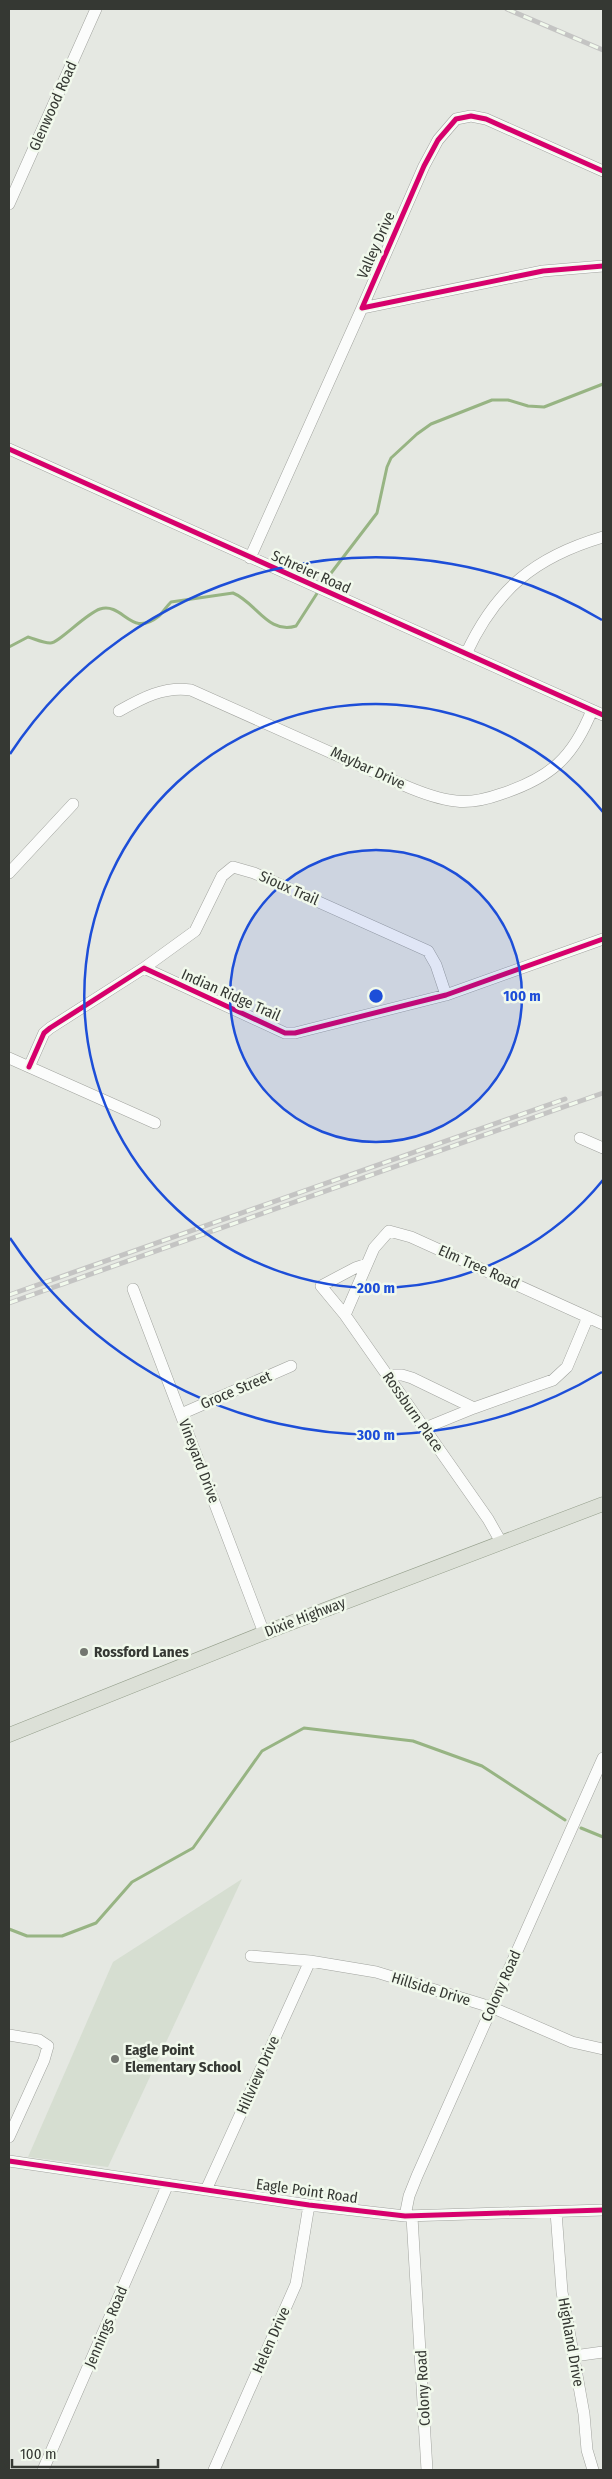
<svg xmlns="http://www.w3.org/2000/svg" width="612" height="2479" viewBox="0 0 612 2479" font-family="'Fira Sans Condensed',sans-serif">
<rect width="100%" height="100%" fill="#e5e8e2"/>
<path fill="#d6ded1" d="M 242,1879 L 108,2167 L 28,2157 L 113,1962 Z"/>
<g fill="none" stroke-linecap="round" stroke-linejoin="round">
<path stroke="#97b483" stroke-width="3" d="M 9,647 L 28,637 C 35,639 43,643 50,643 C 58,644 85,614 100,609 C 124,602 130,639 159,616 C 163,612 167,606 171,602 L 233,593 C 256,602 268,635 296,626 L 325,581 L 377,513 L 387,467 L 391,458 L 417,434 L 431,424 L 492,400 L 508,400 L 528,406 L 544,407 L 603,384
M 581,1828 L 603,1837
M 9,1929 L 27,1936 L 62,1936 L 96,1923 L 132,1882 L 193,1848 L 262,1751 L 304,1728 L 413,1741 L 482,1766 L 565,1820"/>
<g stroke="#a1a39e" stroke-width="12">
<path id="minor" d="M 603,171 L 486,119 L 471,116 L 456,119 L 438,140 L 424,166 L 362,308 L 543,271 L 603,266
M 9,204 L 96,9
M 9,449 L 603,715
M 250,558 L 362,308
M 466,654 C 496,589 535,557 603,537
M 119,711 C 142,698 164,686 191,690 L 401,784 C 419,792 437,799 456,801 C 472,803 487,799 501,794 C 550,778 573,758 592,710
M 9,873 L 73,804
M 144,968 L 195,931 L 222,876 L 233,867 L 254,873 L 428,951 L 436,965 L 446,995
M 9,1058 L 155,1123
M 29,1067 L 44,1033 L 50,1028 L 144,968 L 285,1033 L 295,1033 L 446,995 L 603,939
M 580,1138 L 603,1148
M 367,1264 L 355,1268 L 321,1286 L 345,1315 L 488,1519 L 501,1542
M 133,1289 L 264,1633
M 345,1315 L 374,1248 L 389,1231 L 411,1237 L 603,1324
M 387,1375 L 402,1375 L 412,1378 L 474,1408 L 553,1380 L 567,1367 L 588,1317
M 181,1414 L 291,1366
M 425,1428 L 474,1408
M 251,1956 L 310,1961 L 376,1972 L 491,2007 L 572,2042 L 603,2049
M 9,2035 L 39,2040 L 48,2046 L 44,2060 L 9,2137
M 9,2161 L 309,2205 L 405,2216 L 603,2210
M 206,2190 L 310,1961
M 556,2212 L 562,2292 L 584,2414 L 587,2450 L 593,2470
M 405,2216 L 409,2196 L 417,2176 L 603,1758
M 412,2217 L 427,2470
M 574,2356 L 603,2352
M 43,2470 L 168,2184
M 214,2470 L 296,2284 L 309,2205"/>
</g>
<g stroke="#959f8c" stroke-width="15">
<path id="major" d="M 9,1735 L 264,1633 L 603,1504"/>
</g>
<use href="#minor" stroke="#fbfcfb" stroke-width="11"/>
<use href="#major" stroke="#dce0d7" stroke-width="14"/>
<g stroke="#c4c4c3" stroke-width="5">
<path id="rail" d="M 507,9 L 603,50
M 9,1295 L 565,1099
M 9,1303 L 603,1093"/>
</g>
<use href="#rail" stroke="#f1f9ec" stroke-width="3" stroke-dasharray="9" stroke-linecap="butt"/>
<g stroke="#f1f9ec" stroke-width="8">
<path id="cycleway" d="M 603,171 L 486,119 L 471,116 L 456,119 L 438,140 L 424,166 L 362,308 L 543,271 L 603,266
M 9,449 L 603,715
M 29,1067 L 44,1033 L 50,1028 L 144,968 L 285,1033 L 295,1033 L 446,995 L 603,939
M 9,2161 L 309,2205 L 405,2216 L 603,2210"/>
</g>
<use href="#cycleway" stroke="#d6006c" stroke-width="5"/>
</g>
<circle cx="376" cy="996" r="146" fill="#1d4ed8" fill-opacity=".12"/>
<g fill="none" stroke="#1d4ed8" stroke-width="2.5">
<circle cx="376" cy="996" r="146"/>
<path d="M603 1180A292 292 0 1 1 603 812"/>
<path d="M602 1372A439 439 0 0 1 10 1238M10 754A439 439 0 0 1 602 620"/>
</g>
<g fill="#737670" stroke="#f1f9ec" stroke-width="2">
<circle cx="84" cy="1652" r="5"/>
<circle cx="115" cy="2059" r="5"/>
</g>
<g text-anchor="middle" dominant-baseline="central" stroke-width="5" stroke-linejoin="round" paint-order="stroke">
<g font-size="15" fill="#353833" stroke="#f1f9ec">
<text transform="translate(53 106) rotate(-66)">Glenwood Road</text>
<text transform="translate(376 245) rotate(-66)">Valley Drive</text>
<text transform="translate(311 572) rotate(24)">Schreier Road</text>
<text transform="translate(368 768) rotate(25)">Maybar Drive</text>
<text transform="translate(289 888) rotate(24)">Sioux Trail</text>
<text transform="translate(231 995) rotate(24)">Indian Ridge Trail</text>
<text transform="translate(479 1267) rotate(24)">Elm Tree Road</text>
<text transform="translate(236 1390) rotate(-23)">Groce Street</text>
<text transform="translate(413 1412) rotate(55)">Rossburn Place</text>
<text transform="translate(199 1461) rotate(69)">Vineyard Drive</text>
<text transform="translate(305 1617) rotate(-21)">Dixie Highway</text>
<text transform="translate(501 1986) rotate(-66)">Colony Road</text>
<text transform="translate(431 1989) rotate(17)">Hillside Drive</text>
<text transform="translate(258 2075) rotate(-66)">Hillview Drive</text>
<text transform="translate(307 2191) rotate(8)">Eagle Point Road</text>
<text transform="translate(106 2327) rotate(-67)">Jennings Road</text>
<text transform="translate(271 2340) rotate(-66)">Helen Drive</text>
<text transform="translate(571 2342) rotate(80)">Highland Drive</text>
<text transform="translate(423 2388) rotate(-93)">Colony Road</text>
</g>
<g font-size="15" font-weight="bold" fill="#353833" stroke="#f1f9ec" text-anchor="start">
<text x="94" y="1652">Rossford Lanes</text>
<text x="125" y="2050">Eagle Point<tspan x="125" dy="17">Elementary School</tspan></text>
</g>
</g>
<circle cx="376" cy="996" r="8" fill="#1d4ed8" stroke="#f1f9ec" stroke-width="2.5"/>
<g font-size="15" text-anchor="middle" font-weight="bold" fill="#1d4ed8" stroke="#f1f9ec" stroke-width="5" stroke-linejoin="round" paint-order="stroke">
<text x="522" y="1001">100 m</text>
<text x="376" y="1293">200 m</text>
<text x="376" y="1440">300 m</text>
</g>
<rect width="612" height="2479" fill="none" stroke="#353833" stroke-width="20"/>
<path d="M12 2459v8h146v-8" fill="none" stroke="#353833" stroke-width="2.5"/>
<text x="20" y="2459" font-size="15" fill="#353833" stroke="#f1f9ec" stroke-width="4" paint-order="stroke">100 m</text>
</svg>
